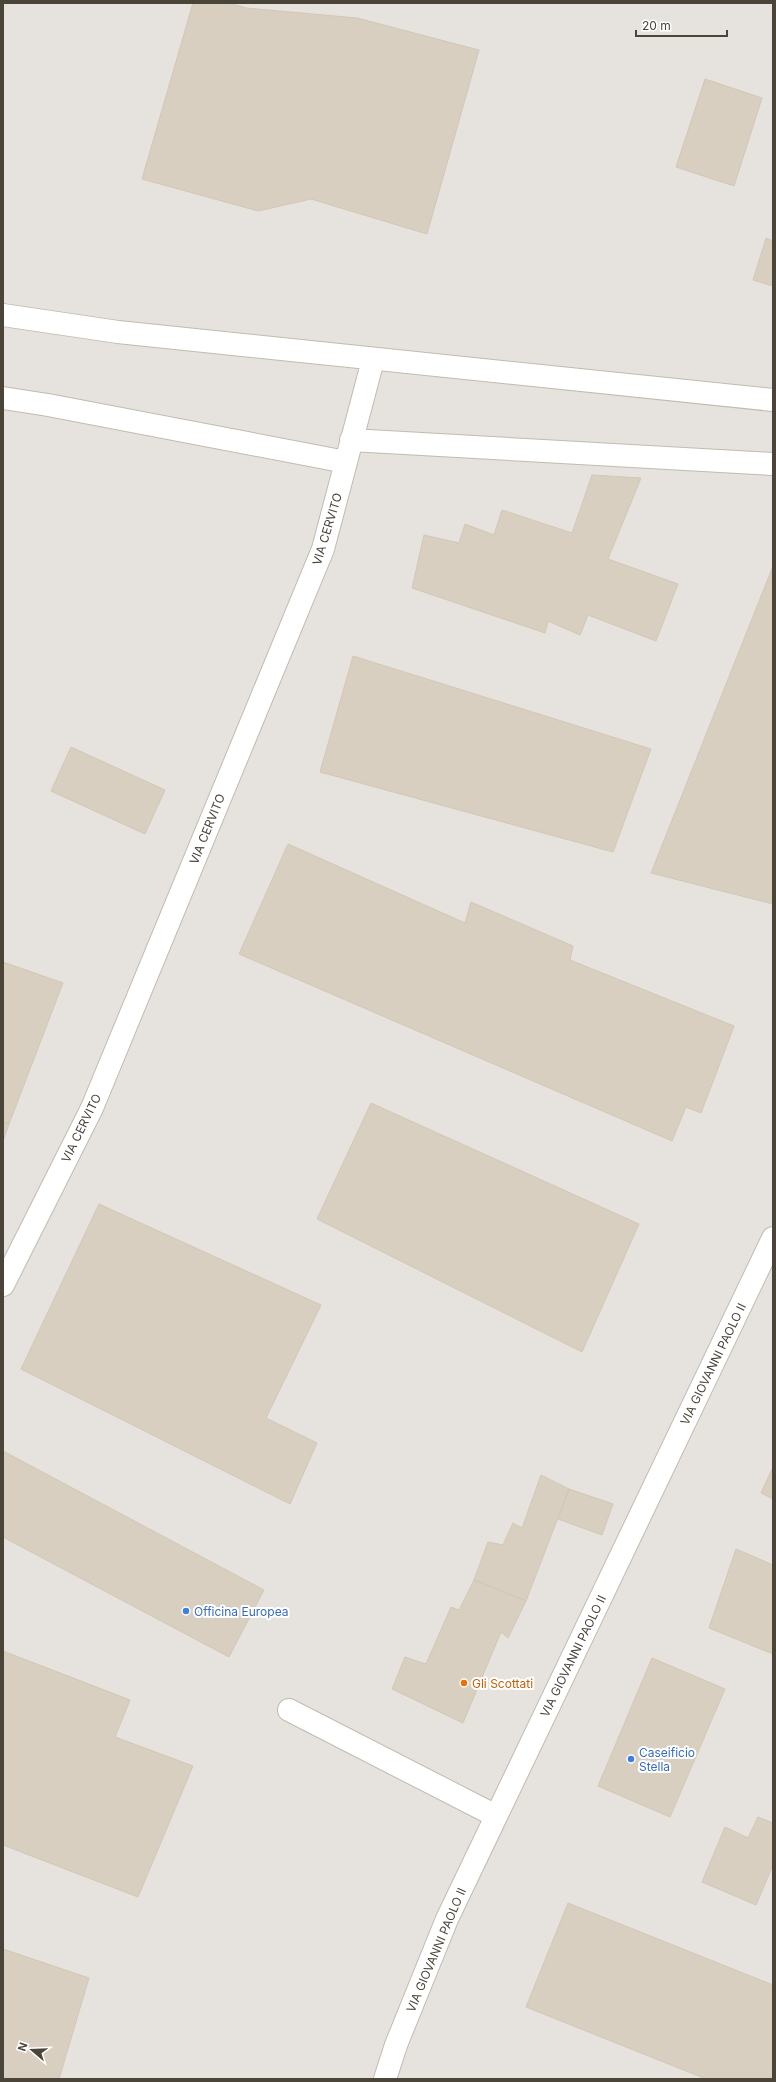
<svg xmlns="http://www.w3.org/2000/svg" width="776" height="2082" viewBox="0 0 776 2082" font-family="Inter,sans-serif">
<rect width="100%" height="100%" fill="#f6f3ec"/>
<path fill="#e6e2dd" d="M 3,3 L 773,3 L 773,2079 L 3,2079 Z"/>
<path fill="#d8cfc1" stroke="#d3c7b4" d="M 193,3 L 229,3 L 246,8 L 357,18 L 479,50 L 427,234 L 311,199 L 258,211 L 142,179 Z
M 705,79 L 762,98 L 734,186 L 676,167 Z
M 766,238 L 773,241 L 773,286 L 753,280 Z
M 592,475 L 641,478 L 608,559 L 678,584 L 656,641 L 588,615 L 580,635 L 548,621 L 545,633 L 412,588 L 424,535 L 459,543 L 465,524 L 494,535 L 502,510 L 572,533 Z
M 773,566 L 773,904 L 651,873 Z
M 353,656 L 651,749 L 613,852 L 320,772 Z
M 71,747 L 165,790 L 145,834 L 51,791 Z
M 288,844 L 465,923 L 471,902 L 573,946 L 570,960 L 734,1026 L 701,1113 L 686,1107 L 672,1141 L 239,954 Z
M 3,962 L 63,983 L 9,1124 L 3,1122 Z
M 371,1103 L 639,1224 L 582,1352 L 317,1219 Z
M 3,1122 L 9,1124 L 3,1141 Z
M 99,1204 L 321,1305 L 266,1418 L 317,1443 L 290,1504 L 21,1369 Z
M 3,1451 L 264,1590 L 229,1657 L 3,1537 Z
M 773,1467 L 773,1499 L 761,1493 Z
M 541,1475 L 569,1489 L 526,1601 L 474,1580 L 488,1542 L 503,1545 L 513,1523 L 522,1528 Z
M 569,1489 L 613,1504 L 602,1535 L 558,1519 Z
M 736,1549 L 773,1565 L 773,1654 L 709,1628 Z
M 474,1580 L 526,1601 L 508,1638 L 501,1632 L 463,1723 L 392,1689 L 405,1657 L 426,1664 L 451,1607 L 459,1610 Z
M 3,1651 L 130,1700 L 115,1737 L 193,1766 L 138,1897 L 3,1845 Z
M 652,1658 L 725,1689 L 670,1817 L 598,1786 Z
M 758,1817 L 773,1823 L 773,1865 L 756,1905 L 702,1882 L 725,1827 L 748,1838 Z
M 568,1903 L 773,1985 L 773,2079 L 706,2079 L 526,2007 Z
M 3,1949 L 89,1978 L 59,2079 L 3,2079 Z"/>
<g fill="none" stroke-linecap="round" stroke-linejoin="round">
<g stroke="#c2bbae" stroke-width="24">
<path id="minor" d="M 3,315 L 118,332 L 773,400
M 3,398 L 48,405 L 346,462
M 351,440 L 773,464
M 3,1285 L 92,1108 L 323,549 L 373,360
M 289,1710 L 496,1816
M 385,2079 L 396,2045 L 447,1919 L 773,1238"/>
</g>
<use href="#minor" stroke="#fff" stroke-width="22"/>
</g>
<g fill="#3f7fe0" stroke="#fff" stroke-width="1.5">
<circle cx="186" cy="1611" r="4"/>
<circle cx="631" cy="1759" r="4"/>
</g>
<circle fill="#e8710a" stroke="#fff" stroke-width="1.5" cx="464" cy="1683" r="4"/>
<g text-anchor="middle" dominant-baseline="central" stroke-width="4" stroke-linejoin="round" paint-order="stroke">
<g font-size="12" fill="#4b4439" stroke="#fff">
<text transform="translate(327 529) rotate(-73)">VIA CERVITO</text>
<text transform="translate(207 829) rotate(-68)">VIA CERVITO</text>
<text transform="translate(81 1128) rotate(-64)">VIA CERVITO</text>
<text transform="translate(713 1364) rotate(-64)">VIA GIOVANNI PAOLO II</text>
<text transform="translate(573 1656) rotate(-64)">VIA GIOVANNI PAOLO II</text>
<text transform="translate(436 1950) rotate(-67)">VIA GIOVANNI PAOLO II</text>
</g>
<g font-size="12" fill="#366cbe" stroke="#fff" text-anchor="start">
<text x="194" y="1611">Officina Europea</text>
<text x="639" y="1752">Caseificio<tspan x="639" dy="14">Stella</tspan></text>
</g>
<g font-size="12" fill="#c56008" stroke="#fff" text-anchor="start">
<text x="472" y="1683">Gli Scottati</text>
</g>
</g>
<rect width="776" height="2082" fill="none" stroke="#4b4439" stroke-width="8"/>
<g transform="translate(32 2050) rotate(289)" stroke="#ffffff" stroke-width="3" paint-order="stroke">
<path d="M0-3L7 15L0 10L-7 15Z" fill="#4b4439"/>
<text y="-6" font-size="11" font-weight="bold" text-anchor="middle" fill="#4b4439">N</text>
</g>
<path d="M636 30v6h91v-6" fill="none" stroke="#4b4439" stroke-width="2"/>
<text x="642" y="30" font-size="12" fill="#4b4439" stroke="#ffffff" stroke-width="3" paint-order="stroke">20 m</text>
</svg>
